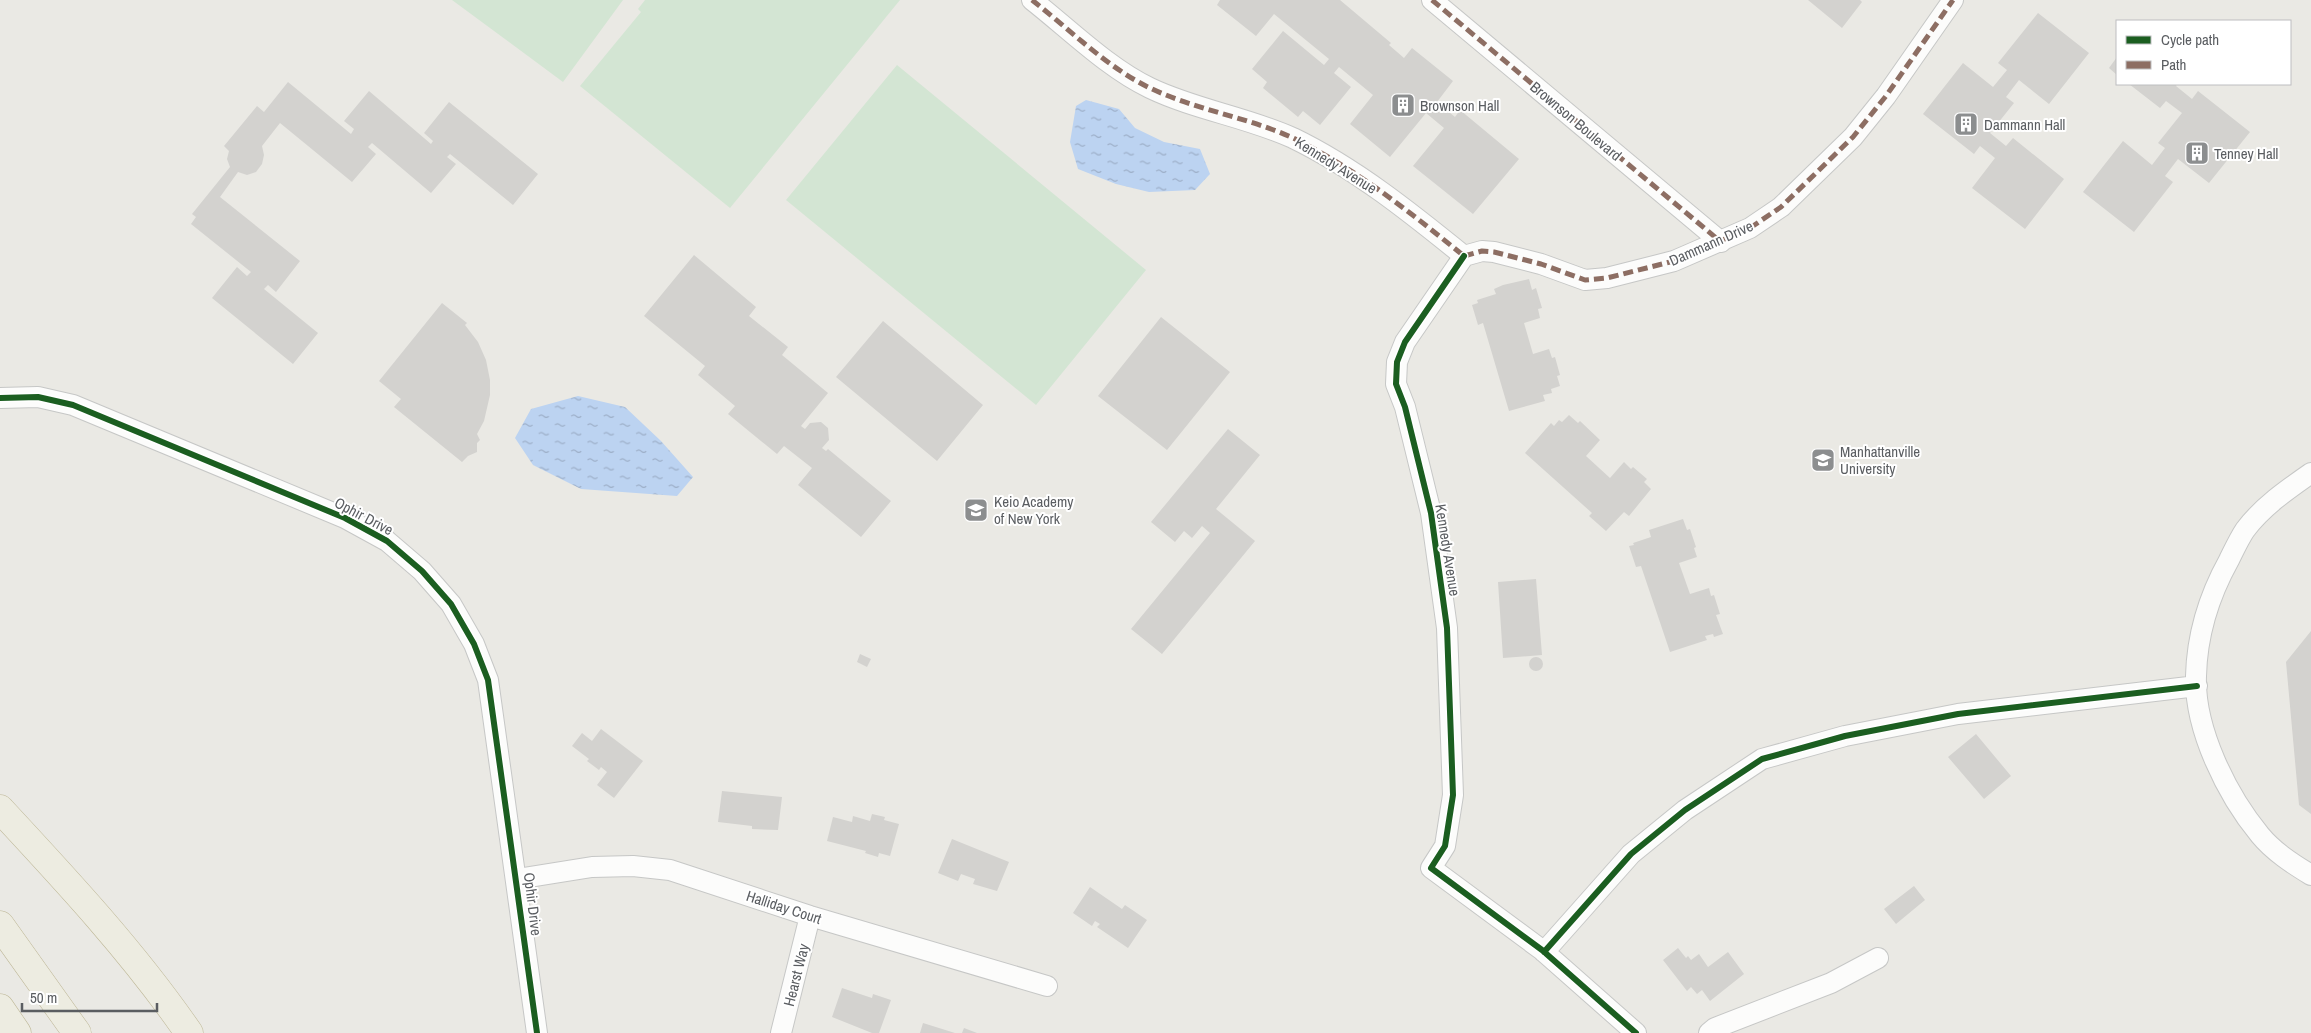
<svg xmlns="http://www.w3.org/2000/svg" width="2311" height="1033" viewBox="0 0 2311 1033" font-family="'Archivo Narrow',sans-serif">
<defs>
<pattern id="water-ripples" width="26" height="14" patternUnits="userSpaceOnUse" patternTransform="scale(1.25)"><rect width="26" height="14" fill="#bcd3f1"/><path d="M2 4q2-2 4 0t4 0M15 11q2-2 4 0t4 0" fill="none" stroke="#9caec7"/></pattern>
</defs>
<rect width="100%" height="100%" fill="#eae9e4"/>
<path fill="#d3e5d3" d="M 452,0 L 623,0 L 563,82 Z
M 645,0 L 900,0 L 730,208 L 580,86 L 641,12 L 638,9 Z
M 897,65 L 1146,270 L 1036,405 L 786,200 Z"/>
<path fill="url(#water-ripples)" d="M 1086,100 L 1119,109 L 1135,128 L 1164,142 L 1200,149 L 1210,174 L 1195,190 L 1149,192 L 1116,184 L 1078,169 L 1070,142 L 1076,106 Z
M 578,396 L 625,407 L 661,441 L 693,477 L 677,496 L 581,489 L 533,465 L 515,438 L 531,409 Z"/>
<path fill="#d3d2cf" d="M 1220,0 L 1340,0 L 1391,43 L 1389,45 L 1404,58 L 1412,48 L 1453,81 L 1437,102 L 1455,117 L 1460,110 L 1519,159 L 1473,214 L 1413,166 L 1444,128 L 1426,113 L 1390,157 L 1350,124 L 1373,95 L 1339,67 L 1334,73 L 1351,87 L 1320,125 L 1303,111 L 1298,117 L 1263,88 L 1267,82 L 1252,69 L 1283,31 L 1324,65 L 1329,59 L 1274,14 L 1256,36 L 1217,5 Z
M 1808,0 L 1860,0 L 1862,2 L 1842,28 Z
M 2038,13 L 2089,53 L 2049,104 L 2019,80 L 2006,97 L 2014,103 L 1990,133 L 2006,146 L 2013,138 L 2064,179 L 2025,229 L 1972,188 L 1995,158 L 1980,146 L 1974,154 L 1923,114 L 1963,63 L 1993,87 L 2007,70 L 1998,63 Z
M 2117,57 L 2117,75 L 2109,68 Z
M 288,82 L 351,134 L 354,129 L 344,121 L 369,91 L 431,144 L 433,141 L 424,133 L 449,102 L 538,174 L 513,205 L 450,154 L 447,157 L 456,164 L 431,193 L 372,143 L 368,147 L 376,154 L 352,182 L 280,123 L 262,146 L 264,155 L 262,164 L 256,172 L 247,175 L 238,172 L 220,197 L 300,261 L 276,292 L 268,285 L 264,289 L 318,333 L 293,364 L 212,298 L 237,267 L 247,276 L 251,272 L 191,224 L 196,217 L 192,214 L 230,167 L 227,159 L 229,151 L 224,146 L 257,106 L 264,112 Z
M 2129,84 L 2177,84 L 2176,86 L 2192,99 L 2198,91 L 2250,132 L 2209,183 L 2178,159 L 2165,176 L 2173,182 L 2134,232 L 2083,192 L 2123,141 L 2152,165 L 2165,148 L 2158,143 L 2182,113 L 2166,101 L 2160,108 Z
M 694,255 L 756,307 L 749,316 L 788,347 L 782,355 L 828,393 L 801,426 L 805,429 L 810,423 L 821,422 L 828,428 L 829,440 L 822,448 L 826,451 L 828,449 L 891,501 L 861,537 L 798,485 L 812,468 L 784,446 L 777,454 L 728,414 L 735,406 L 698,375 L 705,366 L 644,316 Z
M 1529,279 L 1532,290 L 1536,288 L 1542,308 L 1538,309 L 1540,318 L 1524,323 L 1533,354 L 1549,349 L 1552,358 L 1555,357 L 1560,375 L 1557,376 L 1560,386 L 1551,389 L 1552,393 L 1543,395 L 1545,401 L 1509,411 L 1483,323 L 1478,325 L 1472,305 L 1478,303 L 1477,300 L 1496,294 L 1494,289 L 1503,285 Z
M 442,303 L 467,323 L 465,325 L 478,342 L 486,360 L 490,380 L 490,395 L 484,421 L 477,434 L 480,440 L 477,443 L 477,452 L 468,456 L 462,462 L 394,407 L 401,399 L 379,381 Z
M 1161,317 L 1230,372 L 1167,450 L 1098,396 Z
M 883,321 L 983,405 L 937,461 L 836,377 Z
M 1569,415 L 1578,423 L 1580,421 L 1600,440 L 1586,456 L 1610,478 L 1624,462 L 1631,469 L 1633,467 L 1647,479 L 1644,482 L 1651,489 L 1629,516 L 1624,512 L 1606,531 L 1589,516 L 1592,513 L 1525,453 L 1551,423 L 1554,426 L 1559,420 L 1562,422 Z
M 1228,429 L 1260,455 L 1216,509 L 1255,541 L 1162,654 L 1131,629 L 1210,533 L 1202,526 L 1192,538 L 1184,531 L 1175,542 L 1151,522 Z
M 1683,519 L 1687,530 L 1690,529 L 1696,547 L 1694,548 L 1697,557 L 1679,563 L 1690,594 L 1709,588 L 1711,596 L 1714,595 L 1720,614 L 1716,615 L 1723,634 L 1714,637 L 1713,634 L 1705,636 L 1707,640 L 1670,652 L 1641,566 L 1636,567 L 1629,546 L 1634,545 L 1633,543 L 1651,537 L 1649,530 Z
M 1536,579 L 1542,655 L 1503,658 L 1498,582 Z
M 2311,631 L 2311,814 L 2299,805 L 2286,662 Z
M 860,654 L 871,659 L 867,667 L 857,662 Z
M1529 664a7 7 0 1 1 14 0a7 7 0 1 1-14 0Z
M 601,729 L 643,761 L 614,798 L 597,785 L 607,772 L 601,767 L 599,770 L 587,761 L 589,759 L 572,746 L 582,733 L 592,741 Z
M 1976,734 L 2011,776 L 1984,799 L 1948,757 Z
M 722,791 L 782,797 L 778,830 L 752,829 L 752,826 L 718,822 Z
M 872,814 L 885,817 L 884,820 L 899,824 L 890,856 L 879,853 L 878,857 L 865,853 L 866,851 L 827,841 L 833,817 L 852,822 L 853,816 L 870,821 Z
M 952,839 L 1009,862 L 997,891 L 973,884 L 975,879 L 961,874 L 958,881 L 938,873 Z
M 1914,886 L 1925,900 L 1896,924 L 1884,909 Z
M 1090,887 L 1122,909 L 1125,905 L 1147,920 L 1128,948 L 1097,927 L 1100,924 L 1095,921 L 1092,926 L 1073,913 Z
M 1678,948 L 1686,958 L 1688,956 L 1691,960 L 1699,954 L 1708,967 L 1728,952 L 1744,974 L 1710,1001 L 1702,990 L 1697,994 L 1691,987 L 1687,991 L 1663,960 Z
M 842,988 L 872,998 L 873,994 L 891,1000 L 879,1033 L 872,1033 L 832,1017 Z
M 923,1023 L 955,1033 L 920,1033 Z
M 964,1028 L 977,1033 L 962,1033 Z"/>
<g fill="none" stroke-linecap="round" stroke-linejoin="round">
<g stroke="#c6c7c6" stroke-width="22">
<path id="street" d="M 1032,0 C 1069,29 1108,68 1150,88 C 1196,110 1247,117 1293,138 C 1355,168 1411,213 1464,256
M 1432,0 L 1721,242
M 1464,256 L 1405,342 L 1397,362 L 1396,384 L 1405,407 L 1431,513 L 1447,628 L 1453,795 L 1445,846 L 1431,868 L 1542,950 L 1636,1033
M 1464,256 L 1482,251 L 1494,252 L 1541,264 L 1585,280 L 1607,278 L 1674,261 L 1750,228 L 1781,207 L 1853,137 L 1886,96 L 1953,0
M 0,398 L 38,397 L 73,405 L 345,518 L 387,541 L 422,571 L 451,604 L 474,644 L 488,680 L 537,1033
M 2311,473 C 2288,489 2262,507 2245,530 C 2239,539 2234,550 2229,560 C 2209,596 2197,634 2196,676 C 2194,729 2227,795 2260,835 C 2274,852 2293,864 2311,875
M 517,879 L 592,867 L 633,866 L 670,870 L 810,916 L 1047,986
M 1544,952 L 1631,854 L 1685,810 L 1762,759 L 1845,736 L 1958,714 L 2197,686
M 781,1033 L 810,916
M 1709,1033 L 1715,1028 L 1831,983 L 1878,958"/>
</g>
<g stroke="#bdb695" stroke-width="29">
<path id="highway" d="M 0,809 C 66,880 134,953 189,1033
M 0,925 L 77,1033
M 0,1008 L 17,1033"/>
</g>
<use href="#street" stroke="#fcfcfb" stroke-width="20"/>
<use href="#highway" stroke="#edece1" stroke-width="28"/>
<path stroke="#8d6e63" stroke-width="5" stroke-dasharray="10 5" stroke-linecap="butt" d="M 1032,0 C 1069,29 1108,68 1150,88 C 1196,110 1247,117 1293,138 C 1355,168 1411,213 1464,256
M 1432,0 L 1721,242
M 1464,256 L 1482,251 L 1494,252 L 1541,264 L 1585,280 L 1607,278 L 1674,261 L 1750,228 L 1781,207 L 1853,137 L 1886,96 L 1953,0"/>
<g stroke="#fff" stroke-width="9">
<path id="cycleway" d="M 1464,256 L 1405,342 L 1397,362 L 1396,384 L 1405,407 L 1431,513 L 1447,628 L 1453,795 L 1445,846 L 1431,868 L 1542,950 L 1636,1033
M 0,398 L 38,397 L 73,405 L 345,518 L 387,541 L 422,571 L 451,604 L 474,644 L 488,680 L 537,1033
M 1544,952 L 1631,854 L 1685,810 L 1762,759 L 1845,736 L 1958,714 L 2197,686"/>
</g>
<use href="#cycleway" stroke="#1b5e20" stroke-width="6"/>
</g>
<defs>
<g id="building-square" transform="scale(1.25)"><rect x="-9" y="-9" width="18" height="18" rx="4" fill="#8c8e8f" stroke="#fff"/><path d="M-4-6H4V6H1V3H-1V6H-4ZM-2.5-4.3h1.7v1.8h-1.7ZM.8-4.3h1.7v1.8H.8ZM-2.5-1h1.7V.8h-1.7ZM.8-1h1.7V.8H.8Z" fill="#fff"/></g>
<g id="university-square" transform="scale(1.25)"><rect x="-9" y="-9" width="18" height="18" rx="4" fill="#8c8e8f" stroke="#fff"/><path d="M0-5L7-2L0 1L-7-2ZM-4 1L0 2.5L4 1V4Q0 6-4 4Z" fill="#fff"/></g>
<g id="school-square" transform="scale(1.25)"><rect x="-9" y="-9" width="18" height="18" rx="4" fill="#8c8e8f" stroke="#fff"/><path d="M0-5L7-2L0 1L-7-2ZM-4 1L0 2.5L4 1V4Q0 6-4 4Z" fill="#fff"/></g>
</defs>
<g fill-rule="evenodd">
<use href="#building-square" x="1403" y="105"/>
<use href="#building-square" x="1966" y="124"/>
<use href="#building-square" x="2197" y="153"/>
<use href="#university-square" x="1823" y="460"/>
<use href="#school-square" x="976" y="510"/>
</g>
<g text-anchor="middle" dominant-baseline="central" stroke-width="4" stroke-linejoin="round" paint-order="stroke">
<g font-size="15" fill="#5a5d61" stroke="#fff" text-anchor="start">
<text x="1420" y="105">Brownson Hall</text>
<text x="1984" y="124">Dammann Hall</text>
<text x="2214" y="153">Tenney Hall</text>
<text x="1840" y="451">Manhattanville<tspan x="1840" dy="17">University</tspan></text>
<text x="994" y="501">Keio Academy<tspan x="994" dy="17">of New York</tspan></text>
</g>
<g font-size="15" fill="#5a5d61" stroke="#fff">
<text transform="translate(1576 121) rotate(40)">Brownson Boulevard</text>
<text transform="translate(1336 165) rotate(32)">Kennedy Avenue</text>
<text transform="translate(1711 243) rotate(-24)">Dammann Drive</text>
<text transform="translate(364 516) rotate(28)">Ophir Drive</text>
<text transform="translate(1448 550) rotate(81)">Kennedy Avenue</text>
<text transform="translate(533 904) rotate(83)">Ophir Drive</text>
<text transform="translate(784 907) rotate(18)">Halliday Court</text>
<text transform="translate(796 975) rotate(-76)">Hearst Way</text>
</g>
</g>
<rect x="2116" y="20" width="175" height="65" fill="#ffffff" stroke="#bdbec0"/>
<rect x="2126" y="36" width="25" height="8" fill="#1b5e20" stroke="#bdbec0"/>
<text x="2161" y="45" font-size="15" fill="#5a5d61">Cycle path</text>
<rect x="2126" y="61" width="25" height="8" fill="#8d6e63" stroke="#bdbec0"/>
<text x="2161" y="70" font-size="15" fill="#5a5d61">Path</text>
<path d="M22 1003v8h135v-8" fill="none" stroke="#5a5d61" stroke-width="2.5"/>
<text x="30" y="1003" font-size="15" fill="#5a5d61" stroke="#ffffff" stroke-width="4" paint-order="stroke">50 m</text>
</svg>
